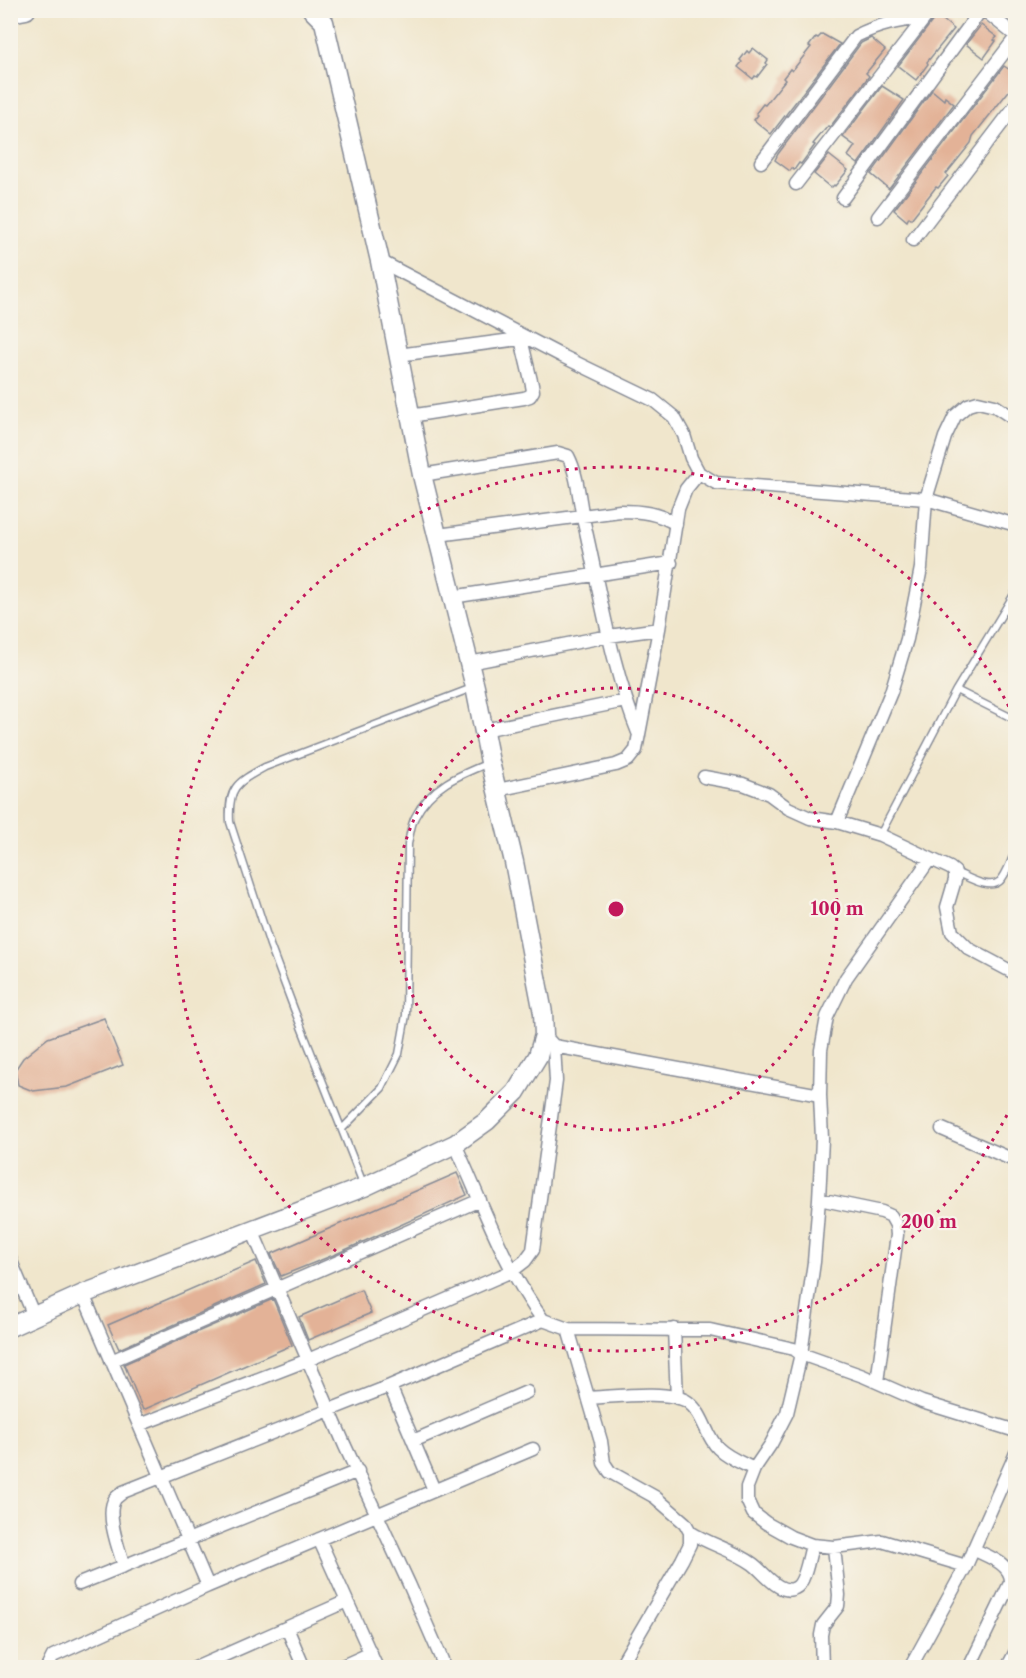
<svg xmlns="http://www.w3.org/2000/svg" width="1026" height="1678" viewBox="0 0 1026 1678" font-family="'Libre Caslon Text',serif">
<rect width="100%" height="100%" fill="#f7f3e8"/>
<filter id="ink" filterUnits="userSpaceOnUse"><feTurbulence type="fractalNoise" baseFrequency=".0167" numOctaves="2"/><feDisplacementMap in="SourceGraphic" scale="12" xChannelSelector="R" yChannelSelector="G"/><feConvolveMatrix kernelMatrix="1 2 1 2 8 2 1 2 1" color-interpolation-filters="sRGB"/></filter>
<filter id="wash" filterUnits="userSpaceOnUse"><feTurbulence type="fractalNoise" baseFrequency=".008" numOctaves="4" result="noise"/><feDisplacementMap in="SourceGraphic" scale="24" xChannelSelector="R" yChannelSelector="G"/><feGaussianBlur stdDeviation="1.35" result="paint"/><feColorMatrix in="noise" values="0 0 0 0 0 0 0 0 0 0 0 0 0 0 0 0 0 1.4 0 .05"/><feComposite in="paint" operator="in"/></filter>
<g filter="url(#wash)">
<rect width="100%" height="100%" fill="#f0e6cc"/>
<g id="blocks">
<path fill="#e3b297" d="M 937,15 L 954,29 L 927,62 L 928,64 L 916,80 L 898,66 Z
M 981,25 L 997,37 L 994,40 L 996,41 L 984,58 L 966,44 Z
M 822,34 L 840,44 L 771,134 L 754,120 L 758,115 L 756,113 L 763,104 L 765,105 L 785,80 L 783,78 L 790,69 L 792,71 L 796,66 L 811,47 L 809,46 L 816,37 L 818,38 Z
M 871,38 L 885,50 L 866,73 L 869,76 L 830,127 L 828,126 L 813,144 L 815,145 L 801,164 L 799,163 L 794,170 L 792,168 L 790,171 L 775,160 L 778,154 L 861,43 Z
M 753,48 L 768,60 L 766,63 L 767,64 L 757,77 L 755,76 L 753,79 L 738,67 L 742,62 L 740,60 L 747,51 L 749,53 Z
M 1004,66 L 1016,74 L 1016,82 L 973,136 L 971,143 L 946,174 L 948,176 L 938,188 L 936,187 L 911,219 L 909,217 L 907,221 L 894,210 Z
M 882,86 L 904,100 L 858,164 L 848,156 L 855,146 L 843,137 Z
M 932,90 L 944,100 L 945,97 L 954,104 L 889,189 L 871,174 Z
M 829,155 L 848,170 L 835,186 L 834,185 L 831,188 L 814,174 Z
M 104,1018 L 123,1065 L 67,1087 L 33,1091 L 18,1085 L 15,1070 L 23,1058 L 48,1038 Z
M 457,1173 L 467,1195 L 336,1254 L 281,1276 L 271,1254 Z
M 256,1261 L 266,1284 L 119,1349 L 108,1325 Z
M 361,1290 L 371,1313 L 308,1340 L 299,1317 Z
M 273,1299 L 292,1345 L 143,1410 L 124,1364 Z"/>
</g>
</g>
<g filter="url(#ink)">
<use href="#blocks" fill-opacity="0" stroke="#868a95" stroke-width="1.5"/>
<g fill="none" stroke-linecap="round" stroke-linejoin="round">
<g stroke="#868a95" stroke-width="9">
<path id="lane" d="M 956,690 L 1016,720
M 880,835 L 956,690 L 1016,591
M 955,872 C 966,876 989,891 1000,881 C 1007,874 1011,859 1016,851
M 342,1129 L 382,1088 L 399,1054 L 406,1015 L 408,844 C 410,835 411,824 415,817 C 431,786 459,775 489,763
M 364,1186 L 294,1009 L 270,945 L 230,822 C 228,787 236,783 265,767 L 472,688"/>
</g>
<g stroke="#868a95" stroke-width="15">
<path id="street" d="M 984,10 L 1016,36
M 761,162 L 856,36 C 880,24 897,21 924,18
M 796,184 L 931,10
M 843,198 L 981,10
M 878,217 L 1016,37
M 913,240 L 1016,105
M 380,261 L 562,356 L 653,400 L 674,417 L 684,435 L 691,458 L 699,473 L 716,483 L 926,499 L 1016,525
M 398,355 L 527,338
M 410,416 L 524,398 L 530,396 L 533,391 L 532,385 L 521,339
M 422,475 L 558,453 L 568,456 C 579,477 579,504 585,527 C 601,597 612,669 639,735
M 438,535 L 620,511 C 641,511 658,513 676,524
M 452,597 L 671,563
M 469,663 L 609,636 L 659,629
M 484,730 L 625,701
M 704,777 L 743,784 L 769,794 L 788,808 L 810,818 L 837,822 L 880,835 L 950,868 L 955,872 L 955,880 L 947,907 L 952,932 L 969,949 L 1016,974
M 497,790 L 616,765 L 628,760 L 636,750 L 659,629 L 678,509 L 686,489 L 699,473
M 837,822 L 891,692 L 907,639 L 921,568 L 926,499 L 945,437 L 955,416 L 968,405 L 978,402 L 995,406 L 1016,420
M 930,859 L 846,978 L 827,1017 L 821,1050 L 820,1095 L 822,1139 L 819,1199 L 814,1262 L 801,1354 L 787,1413 L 771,1444 L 754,1469 L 747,1487 L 747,1500 L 753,1513 L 766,1523 L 791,1537 L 812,1545 L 834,1547 L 882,1541 L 966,1566
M 554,1046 L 820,1095
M 942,1129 L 1016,1161
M 819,1199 L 882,1212 L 891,1216 L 896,1225 L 897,1235 L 877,1382
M 252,1230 L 345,1446 L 409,1584 L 442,1660 L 442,1668
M 10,1259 L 34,1316
M 83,1294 L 208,1586 L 533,1449
M 543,1320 L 568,1329 L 710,1330 L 794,1349 L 801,1354 L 863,1376 L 922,1402 L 1016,1431
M 568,1329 L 601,1441 L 604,1463 L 610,1472 L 655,1497 L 685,1523 L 690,1532 L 690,1544 L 682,1560 L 619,1668
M 674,1329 L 677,1398
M 111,1361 L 480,1200
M 390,1386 L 434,1490
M 588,1398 C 612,1397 670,1389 688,1402 C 704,1414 705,1435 718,1448 C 728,1458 742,1463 754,1469
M 139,1425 L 308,1360 L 512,1271 L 525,1261 L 533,1250 L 556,1081 L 554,1046 L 544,1035
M 413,1441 L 527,1392
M 690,1532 C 710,1545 734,1550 753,1564 C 764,1572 780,1596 795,1588 C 805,1584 809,1556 812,1545
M 319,1539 L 377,1668
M 124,1566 C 119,1550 105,1513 115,1499 C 117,1496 120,1495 123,1492 L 390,1386 L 543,1320 C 504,1267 482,1203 455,1144
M 79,1584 L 358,1471
M 287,1628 L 304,1668
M 47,1668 L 53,1656 L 208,1586
M 195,1668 L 347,1601
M 338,1668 L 371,1653
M 822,1668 L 821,1635 L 823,1625 L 838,1606 L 839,1595 L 834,1547
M 910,1668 L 966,1566 L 1016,1453
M 969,1668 L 1011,1581 C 1011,1563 986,1556 973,1549
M 1007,1668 L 1016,1651"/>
</g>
<g stroke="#868a95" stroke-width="21">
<path id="secondary" d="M 10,13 L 26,10
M 10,1327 L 83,1294 L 364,1187 L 455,1144 L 487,1121 L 516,1092 L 538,1056 L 544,1035 L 543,1013 L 514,862 L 490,762 L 475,687 L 422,475 L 380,261 L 324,22 L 312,10"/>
</g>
<use href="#lane" stroke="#fff" stroke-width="6"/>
<use href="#street" stroke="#fff" stroke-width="12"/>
<use href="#secondary" stroke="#fff" stroke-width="18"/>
</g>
</g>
<g fill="none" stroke="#c2185b" stroke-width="3" stroke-dasharray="3 6">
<circle cx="616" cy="909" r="221"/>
<path d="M1015 1099A442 442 0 1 1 1015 719"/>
</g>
<circle cx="616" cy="909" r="9" fill="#c2185b" stroke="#f7f3e8" stroke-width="3"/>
<g font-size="18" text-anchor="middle" font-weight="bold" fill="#c2185b" stroke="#f7f3e8" stroke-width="4.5" stroke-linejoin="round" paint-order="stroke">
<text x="837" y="915">100 m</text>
<text x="929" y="1228">200 m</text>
</g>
<rect width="1026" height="1678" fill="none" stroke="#f7f3e8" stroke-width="36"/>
</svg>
